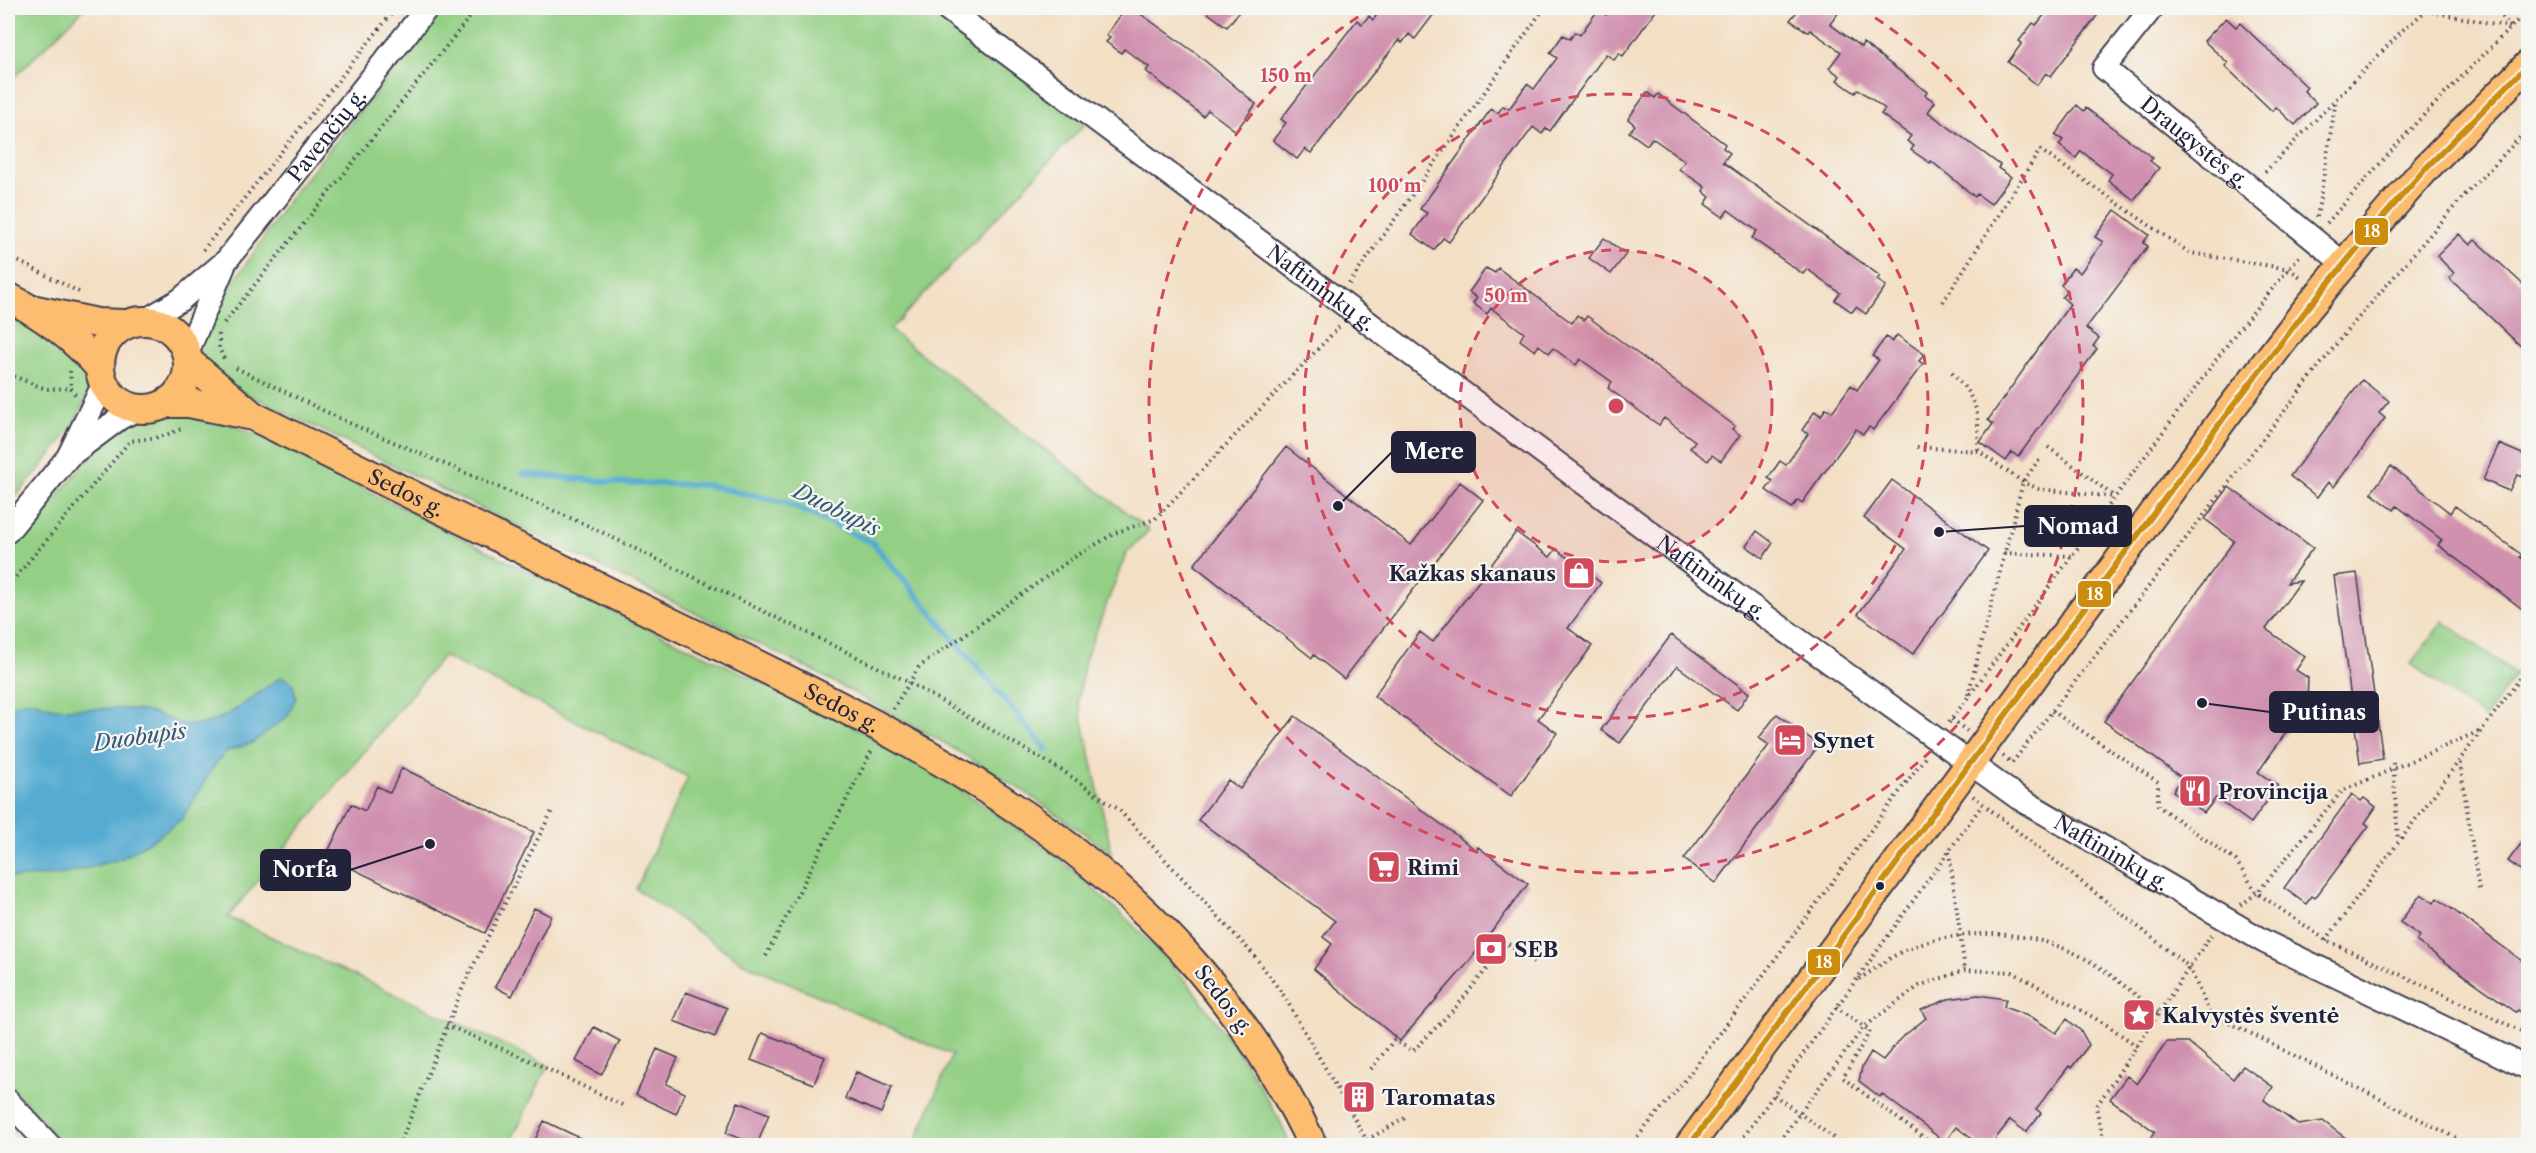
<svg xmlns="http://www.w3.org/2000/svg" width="2536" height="1153" viewBox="0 0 2536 1153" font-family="'Libre Caslon Text',serif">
<rect width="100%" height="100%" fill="#f6f6f2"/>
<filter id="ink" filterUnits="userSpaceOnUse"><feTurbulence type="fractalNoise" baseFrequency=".0167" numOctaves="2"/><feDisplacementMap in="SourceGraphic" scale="12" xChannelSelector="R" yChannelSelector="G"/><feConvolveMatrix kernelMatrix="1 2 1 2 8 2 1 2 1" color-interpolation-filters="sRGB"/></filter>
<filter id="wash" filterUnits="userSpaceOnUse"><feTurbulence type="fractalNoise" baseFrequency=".008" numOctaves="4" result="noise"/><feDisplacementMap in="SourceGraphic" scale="24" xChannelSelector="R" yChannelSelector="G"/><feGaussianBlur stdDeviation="1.35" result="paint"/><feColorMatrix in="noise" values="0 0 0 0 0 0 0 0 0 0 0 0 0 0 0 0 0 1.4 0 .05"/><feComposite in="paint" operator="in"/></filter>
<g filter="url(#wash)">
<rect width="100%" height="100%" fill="#f3dfc4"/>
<path fill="#93cf84" stroke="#5a7860" stroke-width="1.5" d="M 8,8 L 85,8 L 8,83 Z
M 445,8 L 930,8 L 1085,124 L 890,330 L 1149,530 L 1126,554 L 1085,660 L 1078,700 L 1112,853 L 1022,790 L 941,741 L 812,670 L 231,386 L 201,359 L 198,348 L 211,316 L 293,194 Z
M 8,316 L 59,341 L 90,377 C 87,423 35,472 8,506 Z
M 174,411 L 213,418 L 262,437 L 525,570 L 835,717 L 926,766 L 1059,858 L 1130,922 L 1190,985 L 1245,1062 L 1279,1119 L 1290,1145 L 914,1145 L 952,1055 L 742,962 L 636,889 L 688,777 L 443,656 L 228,917 L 548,1065 L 509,1145 L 62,1145 L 8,1083 L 8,555 L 106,438 L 127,424 Z
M 2443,621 L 2516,674 L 2484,718 L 2411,664 Z"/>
<path fill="#54abd1" stroke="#3b6686" stroke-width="1.5" d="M 281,677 L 292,682 L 296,697 L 287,717 L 252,743 L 227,751 L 216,763 L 182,819 L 157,837 L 120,859 L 61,875 L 8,878 L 8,709 C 12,706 19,703 24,702 C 36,699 45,707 56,708 C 86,711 117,705 148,712 C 164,715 180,727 197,725 C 228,721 256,694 281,677 Z"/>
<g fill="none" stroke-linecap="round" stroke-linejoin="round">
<path stroke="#54abd1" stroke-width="6" d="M 523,474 L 623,483 L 706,485 L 787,503 L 873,543 L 1046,749"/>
</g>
<g id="blocks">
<path fill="#d091af" d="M 1126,8 L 1133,13 L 1135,10 L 1197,54 L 1256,104 L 1236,131 L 1208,110 L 1203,116 L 1146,71 L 1149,67 L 1124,49 L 1121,53 L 1106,42 L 1110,38 L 1106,35 Z
M 1201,8 L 1242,8 L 1227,27 Z
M 1382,8 L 1426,8 L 1434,14 L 1415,39 L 1409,34 L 1402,43 L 1399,40 L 1311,153 L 1305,149 L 1297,159 L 1273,140 L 1286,123 L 1281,119 L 1357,20 L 1362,24 L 1369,16 L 1373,20 Z
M 1612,8 L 1658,8 L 1623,56 L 1619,53 L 1614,60 L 1606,54 L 1550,131 L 1546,128 L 1542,134 L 1533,127 L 1449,242 L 1443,238 L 1434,250 L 1412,234 L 1427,213 L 1420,209 L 1491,109 L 1498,113 L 1503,106 L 1509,109 L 1527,84 L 1534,89 L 1557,58 L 1550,53 L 1563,35 L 1570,39 L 1575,32 L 1580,35 L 1598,10 L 1606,15 Z
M 1800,8 L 1842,8 L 1830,24 L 1861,47 L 1863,43 L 1927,92 L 1925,95 L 1935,102 L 1928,112 L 2000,165 L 1998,168 L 2011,177 L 1991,204 L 1977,194 L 1975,197 L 1931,161 L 1930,163 L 1911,150 L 1914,146 L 1907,141 L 1911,136 L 1881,114 L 1885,109 L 1858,89 L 1855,93 L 1837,80 L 1840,76 L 1829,68 L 1841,52 L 1810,30 L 1808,32 L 1790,20 Z
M 2050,8 L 2103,8 L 2051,76 L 2046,73 L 2037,85 L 2008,62 L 2022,43 L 2019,41 L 2033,23 L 2036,25 Z
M 2226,18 L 2236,27 L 2240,23 L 2307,87 L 2304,91 L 2316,103 L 2295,125 L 2276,107 L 2272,111 L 2225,66 L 2228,63 L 2204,41 Z
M 1647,92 L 1655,98 L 1658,94 L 1725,144 L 1723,148 L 1730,153 L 1723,162 L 1880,276 L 1877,280 L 1886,286 L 1866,314 L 1856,307 L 1852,312 L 1835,300 L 1840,293 L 1807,269 L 1803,274 L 1752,238 L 1757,231 L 1728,210 L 1723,217 L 1705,204 L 1710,197 L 1703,191 L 1705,187 L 1679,169 L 1685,161 L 1652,138 L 1647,145 L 1629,132 L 1635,125 L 1628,119 Z
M 2077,105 L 2084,111 L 2086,108 L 2153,158 L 2150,161 L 2159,168 L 2134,200 L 2108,180 L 2112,174 L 2081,151 L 2076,158 L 2059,145 L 2063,140 L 2055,135 Z
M 2115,210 L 2149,235 L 2143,243 L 2148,246 L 2086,328 L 2099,338 L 2093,346 L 2097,349 L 2018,457 L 2012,452 L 2006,461 L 1980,442 L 1993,424 L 1988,420 L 2070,304 L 2062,297 L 2067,291 L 2061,285 L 2073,268 L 2080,273 L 2103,242 L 2095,237 Z
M 2459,234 L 2470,245 L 2475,240 L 2529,290 L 2529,354 L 2449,278 L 2454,273 L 2437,256 Z
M 1604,238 L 1626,254 L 1611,274 L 1589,258 Z
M 1486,268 L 1495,273 L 1498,268 L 1572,323 L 1577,315 L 1584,320 L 1587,316 L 1735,426 L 1732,429 L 1740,435 L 1721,461 L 1712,455 L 1708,461 L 1690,448 L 1695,441 L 1664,418 L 1659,425 L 1642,413 L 1608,388 L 1612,382 L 1580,359 L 1576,365 L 1553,348 L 1549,353 L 1539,345 L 1535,351 L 1520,340 L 1524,333 L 1491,308 L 1487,314 L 1473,303 L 1477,298 L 1469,292 Z
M 1897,335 L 1924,354 L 1919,361 L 1923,364 L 1873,430 L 1869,427 L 1863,434 L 1856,429 L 1802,503 L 1798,500 L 1792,508 L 1766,490 L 1773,481 L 1768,478 L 1780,461 L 1786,465 L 1808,434 L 1802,430 L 1815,411 L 1821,416 L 1826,408 L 1832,412 L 1851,385 L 1857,390 L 1879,360 L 1872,356 L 1886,337 L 1892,342 Z
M 2362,380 L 2389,401 L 2379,413 L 2385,418 L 2334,487 L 2328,482 L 2317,497 L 2290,476 Z
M 2499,444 L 2529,457 L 2522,477 L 2517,475 L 2509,491 L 2483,480 Z
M 1286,447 L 1411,545 L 1460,482 L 1483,500 L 1344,679 L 1314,655 L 1312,658 L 1194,565 Z
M 2391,466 L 2450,513 L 2455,506 L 2522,555 L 2520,557 L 2529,564 L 2529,614 L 2438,545 L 2442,540 L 2397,506 L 2394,510 L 2371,493 Z
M 1892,480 L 1988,551 L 1913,654 L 1858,614 L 1906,549 L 1864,518 Z
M 2229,487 L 2313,548 L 2287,583 L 2301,581 L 2266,629 L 2305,657 L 2296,670 L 2308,678 L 2307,703 L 2258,772 L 2278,786 L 2251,823 L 2216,798 L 2204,813 L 2173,791 L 2182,778 L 2104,721 L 2234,541 L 2205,519 Z
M 1757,531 L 1773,543 L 1763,558 L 1746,546 Z
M 1516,532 L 1550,557 L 1556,549 L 1601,583 L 1568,628 L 1592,646 L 1538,719 L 1557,733 L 1511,796 L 1374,696 L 1420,632 L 1433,642 Z
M 2357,573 L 2383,759 L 2360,763 L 2334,576 Z
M 1671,635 L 1749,693 L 1737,710 L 1677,666 L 1620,743 L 1601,730 Z
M 1777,714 L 1819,745 L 1716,883 L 1684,859 L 1769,745 L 1759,738 Z
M 1295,716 L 1476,850 L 1478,847 L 1528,884 L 1467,964 L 1400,1041 L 1314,969 L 1332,944 L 1323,937 L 1335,921 L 1198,820 L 1228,780 L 1240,789 Z
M 402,768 L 534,832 L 485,933 L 326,856 L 351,804 L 365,811 L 377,786 L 390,793 Z
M 2352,794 L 2361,801 L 2364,798 L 2376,807 L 2365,823 L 2369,826 L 2315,898 L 2312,896 L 2306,904 L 2284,888 Z
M 2529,833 L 2529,876 L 2508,861 Z
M 2421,894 L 2434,903 L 2437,898 L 2529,966 L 2529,1018 L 2518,1010 L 2516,1012 L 2416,941 L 2420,936 L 2400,922 Z
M 534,908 L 551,916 L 512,996 L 495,987 Z
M 686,992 L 727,1008 L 715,1037 L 674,1021 Z
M 1978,995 L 2006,999 L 2004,1007 L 2033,1018 L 2056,1033 L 2067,1019 L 2081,1031 L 2089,1045 L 2071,1068 L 2069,1066 L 2036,1109 L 2041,1113 L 2026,1132 L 2010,1120 L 1990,1146 L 1982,1146 L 1956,1127 L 1945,1142 L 1882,1094 L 1880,1097 L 1859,1081 L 1862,1067 L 1871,1052 L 1883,1060 L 1900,1039 L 1926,1018 L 1921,1010 L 1948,999 Z
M 594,1027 L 620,1041 L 601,1075 L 576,1061 Z
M 762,1033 L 825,1057 L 814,1084 L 751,1060 Z
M 2167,1042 L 2188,1042 L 2233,1079 L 2243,1066 L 2273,1087 L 2264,1100 L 2298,1125 L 2323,1121 L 2356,1146 L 2145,1146 L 2155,1132 L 2110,1099 L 2127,1076 L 2137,1084 Z
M 657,1049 L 678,1058 L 666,1084 L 685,1093 L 676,1114 L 636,1095 Z
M 856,1072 L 892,1087 L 881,1113 L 845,1098 Z
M 738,1102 L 769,1114 L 757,1145 L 726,1133 Z
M 544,1121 L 597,1146 L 532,1146 Z"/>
</g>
</g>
<g filter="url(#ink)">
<use href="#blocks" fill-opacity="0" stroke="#413e50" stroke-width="1.5"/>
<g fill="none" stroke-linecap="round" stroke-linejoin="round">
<g stroke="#413e50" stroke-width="26">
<g id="minor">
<path id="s1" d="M 946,8 L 1679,554 L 2017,797 L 2265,942 L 2528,1068"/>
<path id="s2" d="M 2152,8 L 2104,68 L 2344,264"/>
<path id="s3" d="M 146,320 L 180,300 L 226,261 L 427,8"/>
<path d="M 187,353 L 224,266"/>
<path d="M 69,456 L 120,418 L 138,409"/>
<path d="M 8,531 L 68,457 L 104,383"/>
<path d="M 8,1101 L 50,1146"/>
</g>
</g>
<g stroke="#413e50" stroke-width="32">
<g id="major">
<path d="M 8,297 C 41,314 75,339 100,368"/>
<path d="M 36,310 L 97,323 L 125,324"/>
<circle cx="144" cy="365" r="44"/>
<path id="s4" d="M 189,362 L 253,416 C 391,485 529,553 668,621 C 936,752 1177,860 1313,1146"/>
<path d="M 167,403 L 189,403 L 248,415"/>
<path d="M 1689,1146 L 2226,415 L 2307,309 L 2385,215 L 2427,167 L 2528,65"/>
</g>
</g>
<path stroke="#413e50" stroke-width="4" stroke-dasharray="1.5 4.5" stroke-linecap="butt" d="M 918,8 L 927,14
M 2494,8 L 2511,26
M 2426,11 L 2511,27
M 2265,172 L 2404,29 L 2429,8
M 2317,217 L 2336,100
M 2327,223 L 2418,121 L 2528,10
M 203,250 L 396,8
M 8,256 L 81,293
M 1349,284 L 1544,8
M 1943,302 L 2040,150 L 2190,253 L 2289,269 L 2302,278
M 224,323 L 477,8
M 219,334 L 219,348 L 224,359
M 236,368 L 347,422 L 589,526 L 908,682 L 1063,771 L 1118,809 L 1253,954 L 1284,996 L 1370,1146
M 70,371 L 71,388
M 1952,372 C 1979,403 1979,411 1978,451
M 8,374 L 46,389 L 71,388 L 76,396
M 1917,447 L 1978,451 L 2023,482 L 2039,489 L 2115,497
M 2048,447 L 2115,497
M 2004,553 L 2072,556
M 8,586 L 130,441 L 160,437 L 184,428
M 1968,695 L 2023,482 L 2040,458
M 893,709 L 919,667 L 1073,558 L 1115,533 L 1155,519 L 1339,327
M 2052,711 L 2158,782 L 2158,806 L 2236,861 L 2257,893 L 2326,940 L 2528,1034
M 1952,719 L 1967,731
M 1949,723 L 2235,334 L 2301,254
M 2003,756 L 2012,763 L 2341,338 L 2461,199 L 2528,129
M 2393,763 L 2398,841
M 2460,763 L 2479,890
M 1973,796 L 2189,967 L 2209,1012 L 2472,1146
M 1949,852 L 1965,970
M 2241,905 L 2257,893 L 2342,791 L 2482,730
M 2326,940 L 2528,668
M 766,956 L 872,750
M 1859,979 C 1874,970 1889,957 1906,950 C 1961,926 2032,929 2084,958 C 2111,973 2135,995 2159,1013
M 1836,1007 L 1870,1031 L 1843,1078 L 1935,1146
M 446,1025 L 531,1061 L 624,1106
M 1371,1069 L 1394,1040 L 1413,1051 L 1458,1005 L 1507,943 L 1536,965
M 1774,1095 L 1845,1146
M 1783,1136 L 1864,1027 L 1919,986 L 1965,970 L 2012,972 L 2107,1025 L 2137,1046
M 1367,1140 L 1405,1118
M 8,1145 L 8,1146
M 399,1146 L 465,982 L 552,811
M 1630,1146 L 1686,1079 L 1926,756
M 1737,1146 L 1982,805
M 2105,1146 L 2096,1107 L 2211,935"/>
<use href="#minor" stroke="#fff" stroke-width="22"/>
<use href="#major" stroke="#fcbd6f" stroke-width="28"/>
<g stroke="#f6f6f2" stroke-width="10">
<path id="bus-1" d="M 1689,1146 L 2226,415 L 2307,309 L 2385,215 L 2427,167 L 2528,65"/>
</g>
<use href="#bus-1" stroke="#cc8c0c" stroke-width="6"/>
</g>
</g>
<circle cx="1616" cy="406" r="156" fill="#d1495b" fill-opacity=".12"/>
<g fill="none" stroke="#d1495b" stroke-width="3" stroke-dasharray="10 8">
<circle cx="1616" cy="406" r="156"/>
<circle cx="1616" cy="406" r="312"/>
<path d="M1860 8A467 467 0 1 1 1372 8"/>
</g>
<defs>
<g id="shop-square" transform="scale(1.725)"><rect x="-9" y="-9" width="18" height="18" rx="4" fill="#d1495b" stroke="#f6f6f2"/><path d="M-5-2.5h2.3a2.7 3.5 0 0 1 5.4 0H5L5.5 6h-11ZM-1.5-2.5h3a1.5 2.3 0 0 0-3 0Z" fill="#fff"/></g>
<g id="hotel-square" transform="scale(1.725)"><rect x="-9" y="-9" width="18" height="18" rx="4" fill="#d1495b" stroke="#f6f6f2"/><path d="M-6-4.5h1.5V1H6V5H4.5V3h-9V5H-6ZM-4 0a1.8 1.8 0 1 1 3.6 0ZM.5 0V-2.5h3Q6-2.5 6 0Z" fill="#fff"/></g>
<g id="restaurant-square" transform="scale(1.725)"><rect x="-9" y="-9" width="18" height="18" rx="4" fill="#d1495b" stroke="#f6f6f2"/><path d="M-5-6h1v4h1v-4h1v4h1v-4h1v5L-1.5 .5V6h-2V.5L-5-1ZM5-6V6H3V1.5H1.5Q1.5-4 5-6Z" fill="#fff"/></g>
<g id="supermarket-square" transform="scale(1.725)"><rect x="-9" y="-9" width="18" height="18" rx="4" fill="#d1495b" stroke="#f6f6f2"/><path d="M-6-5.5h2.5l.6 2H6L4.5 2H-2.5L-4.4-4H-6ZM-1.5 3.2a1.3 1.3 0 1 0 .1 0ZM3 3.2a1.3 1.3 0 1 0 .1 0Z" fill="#fff"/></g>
<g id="bank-square" transform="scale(1.725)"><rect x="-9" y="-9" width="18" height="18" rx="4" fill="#d1495b" stroke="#f6f6f2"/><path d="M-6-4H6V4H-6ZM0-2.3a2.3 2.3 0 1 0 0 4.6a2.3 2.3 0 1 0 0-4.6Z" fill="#fff"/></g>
<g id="sight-square" transform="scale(1.725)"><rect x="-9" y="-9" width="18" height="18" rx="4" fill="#d1495b" stroke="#f6f6f2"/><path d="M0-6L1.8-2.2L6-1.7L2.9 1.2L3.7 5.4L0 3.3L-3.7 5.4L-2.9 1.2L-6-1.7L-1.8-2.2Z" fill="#fff"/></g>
<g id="building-square" transform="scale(1.725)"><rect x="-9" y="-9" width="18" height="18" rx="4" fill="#d1495b" stroke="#f6f6f2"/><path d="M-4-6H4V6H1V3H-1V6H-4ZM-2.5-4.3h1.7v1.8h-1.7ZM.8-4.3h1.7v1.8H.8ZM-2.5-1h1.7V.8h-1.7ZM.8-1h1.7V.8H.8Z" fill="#fff"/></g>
</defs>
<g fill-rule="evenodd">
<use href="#shop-square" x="1579" y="573"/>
<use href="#hotel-square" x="1790" y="740"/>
<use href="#restaurant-square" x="2195" y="791"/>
<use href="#supermarket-square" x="1384" y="867"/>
<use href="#bank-square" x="1491" y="949"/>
<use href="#sight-square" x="2139" y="1015"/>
<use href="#building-square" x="1359" y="1097"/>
</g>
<circle fill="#22223b" stroke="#f6f6f2" stroke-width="2" cx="1880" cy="886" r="5"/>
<g text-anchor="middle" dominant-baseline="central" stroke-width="4.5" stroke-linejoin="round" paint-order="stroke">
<g font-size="21" fill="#22223b" stroke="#f6f6f2">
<text stroke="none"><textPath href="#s3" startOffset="261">Pavenčių g.</textPath></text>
<text stroke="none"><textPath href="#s2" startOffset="194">Draugystės g.</textPath></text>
<text stroke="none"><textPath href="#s1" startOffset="468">Naftininkų g.</textPath></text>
<text stroke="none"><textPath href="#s4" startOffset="255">Sedos g.</textPath></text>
<text stroke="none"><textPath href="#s1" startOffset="954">Naftininkų g.</textPath></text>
<text stroke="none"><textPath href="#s4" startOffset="741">Sedos g.</textPath></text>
<text stroke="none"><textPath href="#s1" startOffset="1440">Naftininkų g.</textPath></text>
<text transform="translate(1224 1000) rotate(53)">Sedos g.</text>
</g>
<g font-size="21" font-weight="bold" fill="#22223b" stroke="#f6f6f2" text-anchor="start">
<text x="1556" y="573" text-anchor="end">Kažkas skanaus</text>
<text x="1813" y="740">Synet</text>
<text x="2218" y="791">Provincija</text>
<text x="1407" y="867">Rimi</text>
<text x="1514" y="949">SEB</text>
<text x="2162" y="1015">Kalvystės šventė</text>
<text x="1382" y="1097">Taromatas</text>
</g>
<g font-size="22" font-style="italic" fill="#365977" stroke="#f6f6f2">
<text transform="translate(837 510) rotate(26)">Duobupis</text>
<text transform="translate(140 737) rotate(-8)">Duobupis</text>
</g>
</g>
<circle cx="1616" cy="406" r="9" fill="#d1495b" stroke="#f6f6f2" stroke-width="3"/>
<g font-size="18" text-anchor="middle" font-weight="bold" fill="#d1495b" stroke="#f6f6f2" stroke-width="4.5" stroke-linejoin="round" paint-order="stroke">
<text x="1286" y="82">150 m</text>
<text x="1395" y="192">100 m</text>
<text x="1506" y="302">50 m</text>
</g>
<path fill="none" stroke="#22223b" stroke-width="2" d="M1338 506L1392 452M1939 532L2025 526M2202 703L2270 712M430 844L350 870"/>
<g fill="#22223b" stroke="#f6f6f2" stroke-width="2">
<circle cx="1338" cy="506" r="6"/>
<circle cx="1939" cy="532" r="6"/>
<circle cx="2202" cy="703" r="6"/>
<circle cx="430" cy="844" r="6"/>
</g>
<g fill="#22223b" stroke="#22223b" stroke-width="2">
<rect x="1392" y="432" width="83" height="40" rx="6"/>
<rect x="2025" y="506" width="106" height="40" rx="6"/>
<rect x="2270" y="692" width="108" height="40" rx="6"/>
<rect x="261" y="850" width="89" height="40" rx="6"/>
</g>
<g font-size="22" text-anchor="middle" font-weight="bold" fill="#fff">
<text x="1434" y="459">Mere</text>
<text x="2078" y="534">Nomad</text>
<text x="2324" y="720">Putinas</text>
<text x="305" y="877">Norfa</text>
</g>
<g stroke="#f6f6f2" stroke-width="2">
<rect x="2354" y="217" width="35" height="29" rx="6" fill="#cc8c0c"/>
<rect x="2077" y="580" width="35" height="28" rx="6" fill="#cc8c0c"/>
<rect x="1807" y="948" width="34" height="28" rx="6" fill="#cc8c0c"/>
</g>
<g font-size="16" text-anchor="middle" font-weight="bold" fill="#fff">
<text x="2372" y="237">18</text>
<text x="2095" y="600">18</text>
<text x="1824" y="968">18</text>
</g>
<rect width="2536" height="1153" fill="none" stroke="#f6f6f2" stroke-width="30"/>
</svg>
